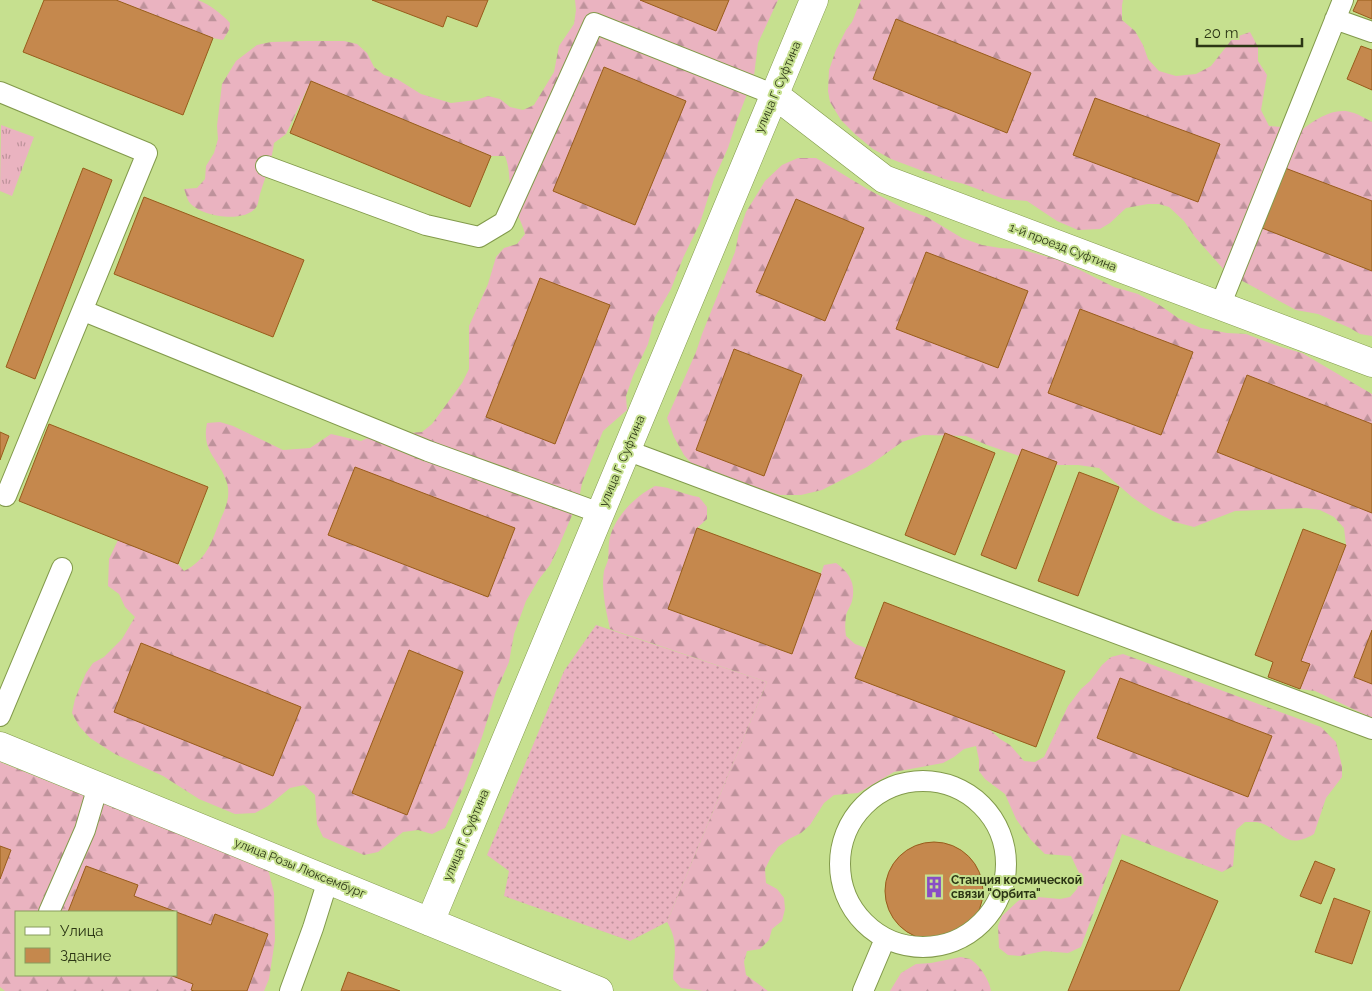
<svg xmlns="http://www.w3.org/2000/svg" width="1372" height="991" viewBox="0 0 1372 991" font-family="Raleway,sans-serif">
<defs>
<pattern id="grass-dots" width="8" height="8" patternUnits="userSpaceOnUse" patternTransform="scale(1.25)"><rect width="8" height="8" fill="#eab3c0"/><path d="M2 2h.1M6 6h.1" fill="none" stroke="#be929b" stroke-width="1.8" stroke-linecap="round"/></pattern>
<pattern id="forest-firs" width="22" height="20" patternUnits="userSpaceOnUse" patternTransform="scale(1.25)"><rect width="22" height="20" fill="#eab3c0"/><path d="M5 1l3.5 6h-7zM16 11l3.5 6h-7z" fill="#be929b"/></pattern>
<pattern id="park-tufts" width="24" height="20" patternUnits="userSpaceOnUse" patternTransform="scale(1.25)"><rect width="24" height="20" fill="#eab3c0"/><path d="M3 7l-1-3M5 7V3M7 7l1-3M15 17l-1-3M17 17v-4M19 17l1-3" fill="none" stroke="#be929b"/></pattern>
</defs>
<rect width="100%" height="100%" fill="#c6e08f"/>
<path fill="url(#grass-dots)" d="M 596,625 L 767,682 L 667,922 L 630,941 L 504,896 L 509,871 L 487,855 L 564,671 Z"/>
<path fill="url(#forest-firs)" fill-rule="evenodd" d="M 116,0 L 198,0 C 210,5 221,13 230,23 L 229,30 L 223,40 L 213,38 Z
M 575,0 L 778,0 L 758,43 L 754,76 L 737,120 L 728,148 L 714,179 L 700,223 L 683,258 L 671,289 L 655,317 L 648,344 L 633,376 L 626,396 L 627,410 L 603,431 L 582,483 L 579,499 L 558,548 L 550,565 L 539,579 L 526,601 L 514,634 L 509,662 L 496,692 L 482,737 L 464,786 L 445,828 L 432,834 L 418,830 L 403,832 L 378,852 L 364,855 L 323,837 L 317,824 L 315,795 L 304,785 L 290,788 L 268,806 L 255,813 L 235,814 L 199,799 L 163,776 L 115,754 L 90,738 L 79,726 L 72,713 L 75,699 L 86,673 L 93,663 L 104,657 L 122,639 L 135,617 L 125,607 L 119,594 L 108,586 L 109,559 L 118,540 L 178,564 L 184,571 C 206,560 211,544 219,523 C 225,509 231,498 227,483 C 219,458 201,452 207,423 L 220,422 L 233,426 L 283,450 L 310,448 L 331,434 L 361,441 L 372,436 L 422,432 L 432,424 L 462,383 L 469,369 L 469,326 L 488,284 L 496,257 L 504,248 L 517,244 L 525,234 C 522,221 514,211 512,198 C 508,183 511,171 505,156 L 491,156 L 311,81 L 286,134 L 274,143 C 272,160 266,175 261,191 C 259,195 259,202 257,206 C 246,224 202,217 190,203 C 187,200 186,193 184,189 L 197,188 L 205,179 L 206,166 L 214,153 L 218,139 L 217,126 L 222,84 L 236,61 L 257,45 L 271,42 L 307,41 L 344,41 L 357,44 L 367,53 L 374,67 L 384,75 L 397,79 L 421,94 L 451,103 L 476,100 L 488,96 L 500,99 L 510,107 L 523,110 L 534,105 L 554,72 L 559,46 L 574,24 L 576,10 Z
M 861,0 L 1123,0 L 1122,5 L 1122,20 L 1135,31 L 1143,45 L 1148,59 L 1159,71 L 1176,76 L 1196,74 L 1211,66 L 1233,38 L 1250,32 L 1258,47 L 1258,61 L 1267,75 L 1261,110 L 1269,126 L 1303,129 C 1317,118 1336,106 1354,113 C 1360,115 1366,119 1372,122 L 1372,201 L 1262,228 L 1372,271 L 1372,336 L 1360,334 L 1350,328 L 1318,314 L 1296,310 L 1226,272 L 1195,237 L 1184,221 L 1169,207 L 1159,204 L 1148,204 L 1126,208 L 1110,223 L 1100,229 L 1078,230 L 1057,221 L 1027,201 L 1004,199 L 964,184 L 944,179 L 891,159 L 873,149 L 856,135 L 841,120 L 830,102 L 828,91 L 829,70 L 836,50 L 846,30 L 852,22 Z
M 798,158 L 816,158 L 869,190 L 905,209 L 927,217 L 962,238 L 982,245 L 1000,248 L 1019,249 L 1060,260 L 1114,287 L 1138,294 L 1161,306 L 1178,318 L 1201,328 L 1227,333 L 1246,334 L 1281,347 L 1302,353 L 1372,394 L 1372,718 L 1315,691 L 1300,689 L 1309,664 L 1301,661 L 1346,545 L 1344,528 L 1334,517 L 1320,510 L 1306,508 L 1235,511 L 1194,527 L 1175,522 L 1151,510 L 1132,497 L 1099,468 L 1078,465 L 1056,465 L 1034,461 L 987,445 L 966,436 L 923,435 L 902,442 L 867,467 L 822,490 L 801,495 L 780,495 L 739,482 L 717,478 L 697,470 L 684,455 L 674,437 L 667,418 L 696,352 L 702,334 L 735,252 L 739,232 L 746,212 L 765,181 L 782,165 Z
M 655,486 C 672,487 684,495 699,497 L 707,507 L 707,519 L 697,528 L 668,609 L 792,654 L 824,565 L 836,563 C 850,573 856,584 852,601 C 851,606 847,610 846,616 C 845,622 845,629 846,636 L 855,644 L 866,648 L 855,678 L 988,728 L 1000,739 L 1010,745 L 1024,761 L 1035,762 L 1044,757 L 1068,706 L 1081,689 L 1090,681 L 1102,665 L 1111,657 L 1123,654 L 1321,727 L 1336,742 L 1342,766 L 1342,777 L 1326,798 L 1314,834 C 1283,852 1283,828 1257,822 C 1254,822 1249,822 1245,822 L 1236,830 L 1233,866 L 1222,872 L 1122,834 L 1081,947 L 1068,953 L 1044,951 L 1020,956 L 1008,955 L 999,948 L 998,926 L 1002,916 L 1018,901 L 1027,896 L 1060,899 L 1070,897 L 1077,889 L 1081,877 L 1071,856 L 1045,854 L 1031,840 L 1016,819 L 1005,794 L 985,779 L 979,771 L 979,760 L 976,746 L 964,749 L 954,757 L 943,763 L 894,772 L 858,793 L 834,795 L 824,803 L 810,825 L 801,833 L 789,839 L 778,847 L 771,857 L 765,869 L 766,883 L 777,889 L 784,898 L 785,909 L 782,921 L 772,929 L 769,940 L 760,949 L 747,951 L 744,962 L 746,975 L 768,991 L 703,991 L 681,988 L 673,979 C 674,957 679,942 667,922 L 767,682 L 610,629 C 606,610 601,590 604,571 C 605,567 607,564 608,560 C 609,553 608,544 610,537 C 616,515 636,496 655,486 Z
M 0,762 L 268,869 L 274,893 L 275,940 L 269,979 L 264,991 L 5,991 L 0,987 ZM 16,912 L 176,912 L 176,975 L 16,975 Z
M 961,957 C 964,958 967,958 970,959 C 979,964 990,981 991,991 L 890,991 L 901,973 L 916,964 L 931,963 Z"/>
<path fill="url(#park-tufts)" d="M 1,125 L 34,137 L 12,196 L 0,191 Z"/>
<path fill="#c5884d" stroke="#985c1b" d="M 44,0 L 116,0 L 213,38 L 183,115 L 23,52 Z
M 372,0 L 488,0 L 477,27 L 447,16 L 443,27 Z
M 640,0 L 729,0 L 716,31 Z
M 1358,0 L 1372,0 L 1372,19 L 1353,11 Z
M 896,19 L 1031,73 L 1007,133 L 873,79 Z
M 1361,46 L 1372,50 L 1372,90 L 1347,79 Z
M 604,67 L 686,101 L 635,225 L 553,191 Z
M 311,81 L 491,156 L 470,207 L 290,133 Z
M 1095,98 L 1220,144 L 1198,202 L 1073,155 Z
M 83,168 L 112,180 L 35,379 L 6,367 Z
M 1285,168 L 1372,201 L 1372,271 L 1262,228 Z
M 144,197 L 304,260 L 273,337 L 114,274 Z
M 796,199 L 864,228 L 825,321 L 756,292 Z
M 926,252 L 1028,291 L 998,368 L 896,329 Z
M 540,278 L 610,305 L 555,444 L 486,417 Z
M 1080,309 L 1193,352 L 1161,435 L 1048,393 Z
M 734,349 L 802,375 L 764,476 L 696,450 Z
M 1247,375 L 1372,424 L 1372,513 L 1217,452 Z
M 49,424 L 208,487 L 178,564 L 19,501 Z
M 0,432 L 9,436 L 0,460 Z
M 945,433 L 995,453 L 955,555 L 905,535 Z
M 1022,449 L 1057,462 L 1016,569 L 981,555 Z
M 355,467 L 515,528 L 488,597 L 328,535 Z
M 1079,472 L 1119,487 L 1078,596 L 1038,581 Z
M 697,528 L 821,574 L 792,654 L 668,609 Z
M 1303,529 L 1346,545 L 1301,661 L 1310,664 L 1300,689 L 1268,677 L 1273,662 L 1255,655 Z
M 884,602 L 1065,671 L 1036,747 L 855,678 Z
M 1372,630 L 1372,684 L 1354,677 Z
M 141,643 L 301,707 L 273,776 L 114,712 Z
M 409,650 L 463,672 L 407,815 L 352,793 Z
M 1120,678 L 1272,736 L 1248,797 L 1097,738 Z
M885 891a49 49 0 1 1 98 0a49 49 0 1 1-98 0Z
M 0,846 L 11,850 L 0,879 Z
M 1121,860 L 1218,901 L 1179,991 L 1068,991 Z
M 1315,861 L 1335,869 L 1321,904 L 1300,896 Z
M 86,866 L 138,885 L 134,896 L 211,925 L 215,914 L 268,934 L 247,991 L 194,991 L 191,990 L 193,984 L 170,975 L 176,975 L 176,912 L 68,912 Z
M 1334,898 L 1370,911 L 1352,964 L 1315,952 Z
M 348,972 L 400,991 L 341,991 Z"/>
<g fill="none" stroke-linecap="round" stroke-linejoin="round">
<g stroke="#829a4b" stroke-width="22">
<path id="service" d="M 1335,19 L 1372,32
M 0,92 L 147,153 L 6,496
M 266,166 L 426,225 L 479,237 L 504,222 L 594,23 L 775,95
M 1220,306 L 1343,0
M 84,311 L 428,451 L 600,513
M 626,450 L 1372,729
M 0,716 L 62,568
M840 864a83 83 0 1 1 166 0a83 83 0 1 1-166 0Z
M 49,912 L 85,830 L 98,786
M 290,991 L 313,928 L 328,880
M 863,991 L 885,939"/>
</g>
<g stroke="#829a4b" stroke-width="29">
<path id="minor" d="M 775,95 L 884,179 L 1372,363
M 0,746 L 599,991
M 430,922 L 814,0"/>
</g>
<use href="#service" stroke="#fff" stroke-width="20"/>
<use href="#minor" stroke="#fff" stroke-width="28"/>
</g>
<defs>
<g id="building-bare" transform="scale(1.725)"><path d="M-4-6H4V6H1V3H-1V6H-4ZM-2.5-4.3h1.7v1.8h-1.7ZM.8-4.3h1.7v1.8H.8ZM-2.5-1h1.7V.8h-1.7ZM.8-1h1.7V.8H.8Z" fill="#884ec5" stroke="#c6e08f" stroke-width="2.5" paint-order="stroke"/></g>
</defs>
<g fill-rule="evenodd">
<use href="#building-bare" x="934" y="887"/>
</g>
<g text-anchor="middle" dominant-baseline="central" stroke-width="4" stroke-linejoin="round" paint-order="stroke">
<g font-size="12" fill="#2c3615" stroke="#c6e08f">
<text transform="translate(778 87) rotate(-67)">улица Г. Суфтина</text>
<text transform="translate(1063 247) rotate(21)">1-й проезд Суфтина</text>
<text transform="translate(622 461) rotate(-67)">улица Г. Суфтина</text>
<text transform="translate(466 835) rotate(-67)">улица Г. Суфтина</text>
<text transform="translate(300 868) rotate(22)">улица Розы Люксембург</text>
</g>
<g font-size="12" font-weight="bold" fill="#2c3615" stroke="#c6e08f" text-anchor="start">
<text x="951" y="880">Станция космической<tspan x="951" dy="14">связи "Орбита"</tspan></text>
</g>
</g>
<rect x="15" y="911" width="162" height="65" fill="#c6e08f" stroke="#889c5e"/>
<rect x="25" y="927" width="25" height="8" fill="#ffffff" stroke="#889c5e"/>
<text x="60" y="936" font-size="15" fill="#2c3615">Улица</text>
<rect x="25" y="948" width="25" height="15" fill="#c5884d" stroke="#889c5e"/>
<text x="60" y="961" font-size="15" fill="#2c3615">Здание</text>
<path d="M1197 38v8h105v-8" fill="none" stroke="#2c3615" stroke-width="2.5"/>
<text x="1204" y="38" font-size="15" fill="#2c3615" stroke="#c6e08f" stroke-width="4" paint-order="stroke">20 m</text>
</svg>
